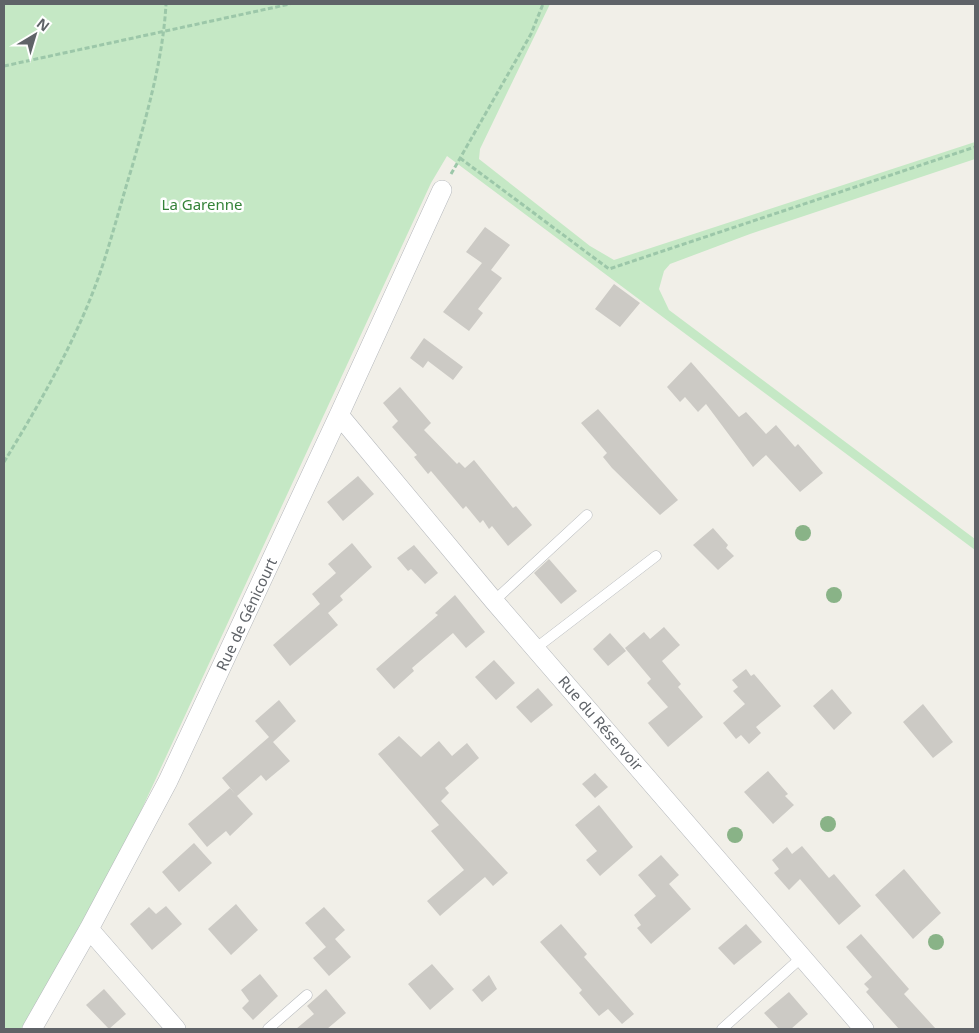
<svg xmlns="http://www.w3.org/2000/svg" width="979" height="1033" viewBox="0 0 979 1033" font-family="'Noto Sans',sans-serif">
<rect width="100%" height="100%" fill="#f1efe8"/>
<path fill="#c5e8c5" d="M 4,4 L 550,4 L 480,149 L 479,159 L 590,246 L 614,260 L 975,142 L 975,159 L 750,234 L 670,264 L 664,271 L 659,289 L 669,310 L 975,539 L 975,550 L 447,156 L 431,183 L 140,813 L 82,924 L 21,1029 L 4,1029 Z"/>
<path fill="#cccac5" d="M 485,227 L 510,245 L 491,270 L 502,278 L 478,309 L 483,313 L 469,331 L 443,312 L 482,263 L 466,252 Z
M 614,284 L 640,303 L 620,327 L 595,309 Z
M 424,338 L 463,367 L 453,380 L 428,361 L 423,368 L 410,358 Z
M 691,362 L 739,417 L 746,412 L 766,434 L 776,425 L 795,447 L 798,444 L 823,473 L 800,492 L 766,455 L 753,467 L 706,404 L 698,412 L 685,397 L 680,402 L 667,387 Z
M 400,387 L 431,423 L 424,430 L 457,464 L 459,462 L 465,468 L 474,460 L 513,508 L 516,506 L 532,525 L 508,546 L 492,526 L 489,529 L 483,520 L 480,523 L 466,506 L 463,509 L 431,471 L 428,474 L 414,457 L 417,455 L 392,427 L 398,421 L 383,403 Z
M 598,409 L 678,500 L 660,515 L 612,468 L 603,457 L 607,453 L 581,423 Z
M 358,476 L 374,494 L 343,521 L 327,502 Z
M 713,528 L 728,545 L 726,548 L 734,556 L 718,570 L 693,545 Z
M 352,543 L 372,567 L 340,596 L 343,600 L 328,613 L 338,625 L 290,666 L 273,645 L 320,604 L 312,594 L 336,573 L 328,564 Z
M 414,545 L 438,573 L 425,584 L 411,569 L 408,571 L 397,558 Z
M 549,559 L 577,591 L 561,604 L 534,573 Z
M 455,595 L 485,632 L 466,648 L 453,633 L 412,668 L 414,671 L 394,689 L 376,669 L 438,615 L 435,613 Z
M 664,627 L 680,645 L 662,661 L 681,684 L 678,687 L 703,717 L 668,747 L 648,723 L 668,707 L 647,683 L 651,679 L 625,648 L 644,632 L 650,639 Z
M 610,633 L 626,651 L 608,666 L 593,649 Z
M 494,660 L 515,683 L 496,700 L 475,677 Z
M 746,669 L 751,676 L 754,674 L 781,706 L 756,727 L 761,733 L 749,744 L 741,735 L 736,739 L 723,723 L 745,704 L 733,691 L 738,687 L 732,680 Z
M 538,688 L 553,705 L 531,723 L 516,707 Z
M 832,689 L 852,713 L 834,730 L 813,706 Z
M 279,700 L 296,721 L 273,742 L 290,761 L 266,781 L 261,775 L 237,796 L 222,778 L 269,737 L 255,721 Z
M 923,704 L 953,742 L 933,758 L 903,722 Z
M 399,736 L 421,757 L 439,741 L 452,756 L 467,743 L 479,758 L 445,788 L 449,793 L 441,801 L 508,873 L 493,886 L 485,877 L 440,916 L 427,901 L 464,870 L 431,831 L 439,825 L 378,754 Z
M 768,771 L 788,794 L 785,796 L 794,805 L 773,824 L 744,792 Z
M 595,773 L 608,787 L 595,798 L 582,784 Z
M 230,788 L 253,814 L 230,836 L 226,831 L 207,847 L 188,824 Z
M 599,805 L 633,847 L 600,876 L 586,860 L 597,851 L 575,825 Z
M 194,843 L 212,863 L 179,892 L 162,872 Z
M 802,846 L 829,878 L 834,874 L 861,906 L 839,925 L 800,879 L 789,890 L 774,873 L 779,869 L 772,860 L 787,847 L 792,854 Z
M 661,855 L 679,875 L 669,884 L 691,909 L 651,944 L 637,928 L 641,925 L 634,915 L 656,896 L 638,875 Z
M 904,869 L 941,913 L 913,939 L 875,895 Z
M 236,904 L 258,930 L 231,955 L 208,929 Z
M 166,906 L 182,924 L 152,950 L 130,924 L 149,907 L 156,914 Z
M 324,907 L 345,930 L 335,939 L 351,957 L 329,976 L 313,958 L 326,947 L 305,923 Z
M 561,924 L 587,954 L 584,957 L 634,1014 L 622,1024 L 608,1009 L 599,1016 L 579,993 L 582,990 L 540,942 Z
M 746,924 L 762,942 L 734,965 L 718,948 Z
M 861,934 L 909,989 L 904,994 L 936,1029 L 899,1029 L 866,992 L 869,989 L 864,984 L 872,977 L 846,947 Z
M 432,964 L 454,989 L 430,1010 L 408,984 Z
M 260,974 L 278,996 L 253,1020 L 242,1008 L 249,1001 L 241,990 Z
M 489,975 L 497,989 L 482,1002 L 472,990 Z
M 104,989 L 126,1014 L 109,1029 L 86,1005 Z
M 326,989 L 346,1013 L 327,1029 L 296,1029 L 314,1014 L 307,1006 Z
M 789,992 L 808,1014 L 791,1029 L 779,1029 L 764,1013 Z"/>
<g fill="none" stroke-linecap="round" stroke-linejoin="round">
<g stroke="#b5b8bc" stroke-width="11">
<path id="lane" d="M 494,601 L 587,515
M 536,648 L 656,556
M 268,1029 L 307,995
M 722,1029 L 802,957"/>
</g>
<g stroke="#b5b8bc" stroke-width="20">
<path id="street" d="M 339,415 L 494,601 L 864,1029
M 89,929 L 176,1029
M 32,1029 L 89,929 L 168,781 L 339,415 L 442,190"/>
</g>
<path stroke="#9cc7a9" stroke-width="3" stroke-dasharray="5 2.5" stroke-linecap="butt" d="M 4,66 L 290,4
M 460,158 L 609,269 L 975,147
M 451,174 L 531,34 L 543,4
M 4,462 C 40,403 77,339 100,273 C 112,238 121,202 132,167 C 147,114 163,59 166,4"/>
<use href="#lane" stroke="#fff" stroke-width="10"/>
<use href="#street" stroke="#fff" stroke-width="19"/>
</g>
<g fill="#89b387">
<circle cx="803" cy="533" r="8"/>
<circle cx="834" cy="595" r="8"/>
<circle cx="828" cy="824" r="8"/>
<circle cx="735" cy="835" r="8"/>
<circle cx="936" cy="942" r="8"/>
</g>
<g text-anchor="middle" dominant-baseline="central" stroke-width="5" stroke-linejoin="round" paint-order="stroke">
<g font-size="15" fill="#348238" stroke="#fff">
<text x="202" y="204">La Garenne</text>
</g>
<g font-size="15" fill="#5f6368" stroke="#fff">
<text transform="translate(246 614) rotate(-65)">Rue de Génicourt</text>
<text transform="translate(601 723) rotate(49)">Rue du Réservoir</text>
</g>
</g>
<rect width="979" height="1033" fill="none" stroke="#5f6368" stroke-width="10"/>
<g transform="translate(35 35) rotate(38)" stroke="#ffffff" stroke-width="4" paint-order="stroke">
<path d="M0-4L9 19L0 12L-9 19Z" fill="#5f6368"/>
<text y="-8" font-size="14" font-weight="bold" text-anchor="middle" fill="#5f6368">N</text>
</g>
</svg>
